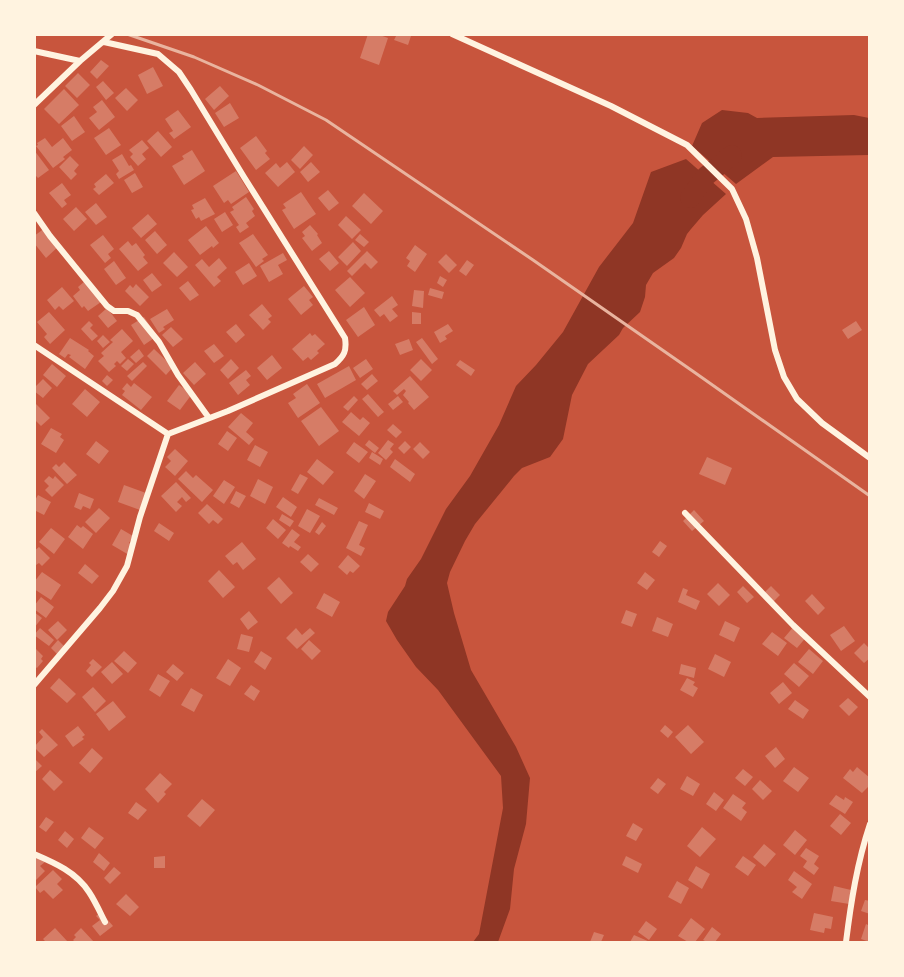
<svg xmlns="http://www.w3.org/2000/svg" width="904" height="977" viewBox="0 0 904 977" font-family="'Source Serif 4',serif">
<rect width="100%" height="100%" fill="#c8553d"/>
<path fill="#8f3625" d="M 722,110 L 748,113 L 757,118 L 854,115 L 869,118 L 869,155 L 773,157 L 736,184 L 692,146 L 702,123 Z
M 686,159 L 726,194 L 703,215 L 691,229 L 687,234 L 681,248 L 674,258 L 653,273 L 646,285 L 645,297 L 640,312 L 623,328 L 619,335 L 588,364 L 572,395 L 563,439 L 550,457 L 522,468 L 514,476 L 475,524 L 465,541 L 450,572 L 447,583 L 454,613 L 471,670 L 516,747 L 530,778 L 526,824 L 514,869 L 510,909 L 498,942 L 473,942 L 479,934 L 503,808 L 501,776 L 438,690 L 416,667 L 397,640 L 386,621 L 388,612 L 405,586 L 407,579 L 421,559 L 446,509 L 470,476 L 499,425 L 516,386 L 536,365 L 563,332 L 599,267 L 633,223 L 651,172 Z"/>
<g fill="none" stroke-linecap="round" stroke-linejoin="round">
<path stroke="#8f3625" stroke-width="20" d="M 690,198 L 706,176 L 732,155"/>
</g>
<path fill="#d67c66" d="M 368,34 L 377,34 L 388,38 L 379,65 L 360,58 Z
M 397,34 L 406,34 L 411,36 L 408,45 L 394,40 Z
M 101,60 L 109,66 L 97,79 L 90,72 Z
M 153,67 L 163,86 L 147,94 L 138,75 Z
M 78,73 L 90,85 L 77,98 L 65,86 Z
M 103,81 L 114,93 L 106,100 L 96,87 Z
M 220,86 L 229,96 L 214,110 L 205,99 Z
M 126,88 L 138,100 L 127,111 L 115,98 Z
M 64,89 L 79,105 L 59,124 L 44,109 Z
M 102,100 L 115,117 L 99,130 L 89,118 L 97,112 L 93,107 Z
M 230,103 L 239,118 L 224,127 L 215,113 Z
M 178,110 L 191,127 L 174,139 L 169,133 L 173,131 L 165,119 Z
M 74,116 L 85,132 L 72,141 L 61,126 Z
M 109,128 L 121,145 L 106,155 L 94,138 Z
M 158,131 L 172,147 L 161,157 L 147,141 Z
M 256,136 L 267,151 L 265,153 L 270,159 L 256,170 L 240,148 Z
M 45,138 L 52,147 L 63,138 L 72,150 L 63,157 L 65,159 L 53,168 L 36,146 L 38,145 L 37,143 Z
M 142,140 L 149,148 L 142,154 L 146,159 L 138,166 L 130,157 L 133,154 L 129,150 Z
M 304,146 L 313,155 L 300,169 L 291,160 Z
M 34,150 L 49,170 L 38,178 L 34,174 Z
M 192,150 L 205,171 L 184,185 L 172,166 L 184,159 L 182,156 Z
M 122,154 L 129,166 L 131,165 L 134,170 L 119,179 L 116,174 L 119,171 L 112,160 Z
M 70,156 L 79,165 L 74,171 L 77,174 L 71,180 L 59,167 Z
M 287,162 L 295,172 L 278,187 L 265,173 L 276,163 L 280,168 Z
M 311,162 L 320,172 L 308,182 L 300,172 Z
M 236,171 L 249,192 L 231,204 L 228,200 L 224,203 L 213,186 Z
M 135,173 L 143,187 L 132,193 L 124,180 Z
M 106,174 L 114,183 L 99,195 L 93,189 L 96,187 L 94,184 Z
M 62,183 L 71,195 L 64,200 L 67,204 L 62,208 L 49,193 Z
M 328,190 L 339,203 L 329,211 L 318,198 Z
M 301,192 L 316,214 L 294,229 L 282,210 L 286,208 L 283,204 Z
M 364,193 L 383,211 L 371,224 L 352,206 Z
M 246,197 L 254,209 L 252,211 L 255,216 L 246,223 L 249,227 L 240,233 L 236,227 L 239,225 L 230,212 L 234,210 L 232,207 Z
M 205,198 L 215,214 L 201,221 L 199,217 L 196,219 L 191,210 L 194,209 L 192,205 Z
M 96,203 L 107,217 L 96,225 L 85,212 Z
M 76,207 L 87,219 L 74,231 L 63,219 Z
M 225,212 L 233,225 L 222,232 L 214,219 Z
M 148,214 L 157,224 L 141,238 L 132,228 Z
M 346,216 L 361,230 L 352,239 L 338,225 Z
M 310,225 L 318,234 L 317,235 L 322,243 L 312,251 L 302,238 L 305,236 L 302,232 Z
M 206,226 L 219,243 L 213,248 L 212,246 L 200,255 L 188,240 Z
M 45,228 L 60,245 L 46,258 L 34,243 L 34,236 Z
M 155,231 L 167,245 L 157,254 L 145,240 Z
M 253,234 L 268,255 L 262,259 L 264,261 L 256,267 L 239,243 Z
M 360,234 L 369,242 L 364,247 L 355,240 Z
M 103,235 L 114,249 L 108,254 L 111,258 L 105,263 L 90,245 Z
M 128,241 L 132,246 L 136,243 L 145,255 L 143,257 L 148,263 L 138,271 L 119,249 Z
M 353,242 L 361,251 L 347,266 L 338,257 Z
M 415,245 L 427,254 L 415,272 L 407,266 L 410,261 L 406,258 Z
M 329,251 L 339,263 L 330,271 L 319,259 Z
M 367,251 L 378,262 L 371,269 L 365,263 L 352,276 L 347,271 Z
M 174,252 L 188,267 L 177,277 L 163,263 Z
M 283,253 L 287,260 L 278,265 L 283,274 L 269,282 L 260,266 Z
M 446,254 L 457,265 L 449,273 L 438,262 Z
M 219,258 L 227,268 L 217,277 L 221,281 L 214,287 L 195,265 L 202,259 L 209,267 Z
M 467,260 L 474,265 L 466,276 L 459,271 Z
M 114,261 L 126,278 L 116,285 L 104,269 Z
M 249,263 L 257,276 L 243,285 L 235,272 Z
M 152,273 L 162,285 L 152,292 L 143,280 Z
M 440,276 L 447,280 L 443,287 L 437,283 Z
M 350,277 L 365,293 L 350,307 L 335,290 Z
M 85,281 L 101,302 L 88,311 L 84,306 L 82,308 L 73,296 L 80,290 L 78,287 Z
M 188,281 L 199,295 L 190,301 L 179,288 Z
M 136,284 L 149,297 L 140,306 L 125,291 L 130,285 L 133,288 Z
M 304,286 L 313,297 L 309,300 L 313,305 L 301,315 L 288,299 Z
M 62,287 L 74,301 L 63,310 L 59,306 L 55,310 L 47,300 Z
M 430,288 L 444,292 L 442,299 L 428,295 Z
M 414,290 L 424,291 L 423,308 L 412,306 Z
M 392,296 L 398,305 L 392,309 L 398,316 L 390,322 L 384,314 L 380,317 L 374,310 Z
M 262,304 L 272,316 L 268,319 L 271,322 L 263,330 L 249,315 Z
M 364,307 L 375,325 L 358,337 L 346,320 Z
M 107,308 L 117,321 L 108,328 L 98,316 Z
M 167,309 L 174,320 L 163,327 L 165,329 L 159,333 L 150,319 Z
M 49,312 L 65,330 L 50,344 L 44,337 L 47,334 L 37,322 Z
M 412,312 L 421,313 L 421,324 L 412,324 Z
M 144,317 L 157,336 L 144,345 L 131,325 Z
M 89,321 L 93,325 L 90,328 L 98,336 L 92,341 L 81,329 Z
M 856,321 L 862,330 L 848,339 L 842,330 Z
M 236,324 L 245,335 L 236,343 L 226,332 Z
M 448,324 L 453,331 L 445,336 L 447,339 L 440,343 L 434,332 Z
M 171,327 L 183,339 L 173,347 L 162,335 Z
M 122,329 L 133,341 L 121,352 L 126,358 L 120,364 L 117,361 L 114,364 L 116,366 L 109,372 L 98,361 L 104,356 L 101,353 L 113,342 L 110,340 Z
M 310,333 L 312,336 L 315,334 L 325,344 L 317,351 L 319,353 L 311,360 L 308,357 L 303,361 L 292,349 Z
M 103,335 L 110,342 L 103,348 L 97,341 Z
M 70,338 L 89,350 L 88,351 L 94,356 L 85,369 L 69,357 L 71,355 L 68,354 L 65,358 L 59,354 Z
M 422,338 L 438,359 L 432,364 L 416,342 Z
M 409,339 L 413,350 L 400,355 L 395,344 Z
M 214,344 L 224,356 L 214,363 L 204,351 Z
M 139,349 L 144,356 L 136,363 L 130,357 Z
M 154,349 L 173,367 L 166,375 L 147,356 Z
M 272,355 L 282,368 L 267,380 L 257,368 Z
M 128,359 L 134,364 L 127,371 L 121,366 Z
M 231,359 L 239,368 L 228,379 L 220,370 Z
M 366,359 L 373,369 L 360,378 L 353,368 Z
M 421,359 L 432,370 L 421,381 L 410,370 Z
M 460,360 L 475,370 L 471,376 L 456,365 Z
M 143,362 L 147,366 L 132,381 L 127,376 Z
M 195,362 L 206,374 L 194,385 L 183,373 Z
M 52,364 L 66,376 L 57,387 L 43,375 Z
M 349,366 L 356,380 L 325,398 L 317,384 Z
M 246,370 L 251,376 L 246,380 L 250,385 L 238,395 L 229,383 Z
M 372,374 L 378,381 L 367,390 L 361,384 Z
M 107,375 L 113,380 L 107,386 L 102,381 Z
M 410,376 L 429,397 L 414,410 L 408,403 L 409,402 L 403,395 L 406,391 L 404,389 L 397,395 L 393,391 Z
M 43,379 L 52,388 L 43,398 L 34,391 L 34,388 Z
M 127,383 L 131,387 L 134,383 L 152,397 L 141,410 L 122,395 L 125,391 L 122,389 Z
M 307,384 L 320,403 L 298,418 L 288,403 L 296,398 L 293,394 Z
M 179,385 L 192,394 L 180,410 L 167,401 Z
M 85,389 L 100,402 L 87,417 L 72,404 Z
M 368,394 L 384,412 L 378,417 L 362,399 Z
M 354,396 L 358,400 L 348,411 L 343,407 Z
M 398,396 L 403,402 L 393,410 L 388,404 Z
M 34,402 L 50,418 L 41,426 L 34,419 Z
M 321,407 L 339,431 L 319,446 L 301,421 Z
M 351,412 L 360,420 L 363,417 L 370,423 L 359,436 L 342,422 Z
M 241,413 L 253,423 L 246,432 L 254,439 L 249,445 L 228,427 Z
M 393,424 L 402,432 L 396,438 L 387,430 Z
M 51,428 L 62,434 L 60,437 L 64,440 L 56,453 L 41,444 Z
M 227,431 L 237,438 L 228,451 L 218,444 Z
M 369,440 L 379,448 L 375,453 L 365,445 Z
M 388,440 L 394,444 L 390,449 L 393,452 L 386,460 L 378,453 Z
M 96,441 L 109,451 L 99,464 L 86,454 Z
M 405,441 L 411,447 L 404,454 L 398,448 Z
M 354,442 L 368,452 L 359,463 L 346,453 Z
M 420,442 L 430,452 L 423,459 L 413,449 Z
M 255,445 L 268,452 L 260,467 L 247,460 Z
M 175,449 L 188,461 L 175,476 L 165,467 L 171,461 L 167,457 Z
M 372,452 L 383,459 L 380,465 L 369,458 Z
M 707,457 L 732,468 L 725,485 L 699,474 Z
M 317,459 L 334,472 L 323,485 L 307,472 Z
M 395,459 L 415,474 L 410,482 L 390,467 Z
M 64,462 L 77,475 L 67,484 L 52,468 L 56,464 L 59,467 Z
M 186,471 L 193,478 L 196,475 L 213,490 L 202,502 L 178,479 Z
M 300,474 L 308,478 L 298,494 L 291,490 Z
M 365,474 L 376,481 L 364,499 L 354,491 Z
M 49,476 L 53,479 L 55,476 L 64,485 L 52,497 L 45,490 L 49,486 L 44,481 Z
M 258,479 L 273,487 L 265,504 L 250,496 Z
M 224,480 L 235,487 L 224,504 L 213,496 Z
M 176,482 L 191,498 L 186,502 L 182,497 L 177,502 L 182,506 L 176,512 L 161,496 Z
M 124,485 L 146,493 L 140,510 L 118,502 Z
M 236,491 L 246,496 L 239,508 L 230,503 Z
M 79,493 L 94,499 L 90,509 L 83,506 L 81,510 L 74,507 Z
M 38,495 L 51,502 L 44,515 L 34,510 L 34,502 Z
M 283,497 L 297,507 L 291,517 L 276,507 Z
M 319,498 L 338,508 L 334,515 L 315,505 Z
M 369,503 L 384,511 L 380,519 L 365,512 Z
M 207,504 L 223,519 L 218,524 L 213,520 L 209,524 L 198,513 Z
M 99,508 L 110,518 L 96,533 L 85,522 Z
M 307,509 L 320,516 L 310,533 L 298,526 Z
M 694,510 L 704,521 L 692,531 L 683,521 Z
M 282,514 L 294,521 L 290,527 L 279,520 Z
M 273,519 L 286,530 L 278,539 L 266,528 Z
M 359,521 L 368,525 L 359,545 L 365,548 L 361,556 L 346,548 Z
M 322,522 L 326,526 L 319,535 L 315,532 Z
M 159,523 L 174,533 L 169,541 L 154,531 Z
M 77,525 L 81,528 L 83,526 L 93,534 L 83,549 L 68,537 Z
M 51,528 L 65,539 L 54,554 L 39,542 Z
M 121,529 L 133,536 L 129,543 L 135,546 L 129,555 L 112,545 Z
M 292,529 L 300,535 L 294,542 L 301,547 L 298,551 L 290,546 L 289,548 L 282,543 Z
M 660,541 L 667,546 L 659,557 L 652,552 Z
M 242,542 L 256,559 L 243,570 L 237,562 L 233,565 L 225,556 Z
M 39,547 L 50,558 L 42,566 L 39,563 L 36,565 L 34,563 L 34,551 Z
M 308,554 L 319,564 L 311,572 L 300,562 Z
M 348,555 L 360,566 L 353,573 L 350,571 L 347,575 L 338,567 Z
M 85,564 L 99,576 L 92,584 L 78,573 Z
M 219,570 L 235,587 L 223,598 L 208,581 Z
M 42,572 L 61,585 L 51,600 L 34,589 L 34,582 Z
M 645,572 L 655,580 L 647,590 L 637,583 Z
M 279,577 L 293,593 L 281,604 L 267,588 Z
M 718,583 L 730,595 L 719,606 L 707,594 Z
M 743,586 L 754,597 L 747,603 L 737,592 Z
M 771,586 L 780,595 L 772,603 L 763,594 Z
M 683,588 L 688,590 L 686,595 L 700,601 L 696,610 L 678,602 Z
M 324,593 L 340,602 L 332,617 L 316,608 Z
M 812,594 L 825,608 L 818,615 L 805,601 Z
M 41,597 L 54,607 L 46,618 L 34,609 L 34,606 Z
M 626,610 L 637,614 L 632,627 L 621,623 Z
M 249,611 L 258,622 L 248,630 L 240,619 Z
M 34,612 L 42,618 L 34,628 Z
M 657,617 L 673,624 L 668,637 L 652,631 Z
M 58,621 L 67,630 L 57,640 L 48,630 Z
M 725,621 L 740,628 L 734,642 L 719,635 Z
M 795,625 L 808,635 L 797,648 L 784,638 Z
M 844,626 L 855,641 L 841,651 L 830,635 Z
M 40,628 L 54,640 L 49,646 L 34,635 Z
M 296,628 L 302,635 L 310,628 L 315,633 L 297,649 L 286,638 Z
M 772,632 L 787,643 L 778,656 L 762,644 Z
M 241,634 L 253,637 L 249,652 L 237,649 Z
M 58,640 L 65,647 L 57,654 L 51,648 Z
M 309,640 L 321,651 L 312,660 L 301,649 Z
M 864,643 L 870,649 L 870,658 L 864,663 L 854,653 Z
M 36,649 L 43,656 L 41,659 L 43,661 L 37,668 L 34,666 Z
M 809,649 L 823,661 L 813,674 L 798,662 Z
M 124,651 L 137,663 L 128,673 L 114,661 Z
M 261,651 L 272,658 L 265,670 L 254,662 Z
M 715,654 L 731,662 L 724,677 L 708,669 Z
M 93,659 L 102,667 L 92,677 L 86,671 L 91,665 L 89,663 Z
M 228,659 L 241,668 L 230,686 L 216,678 Z
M 112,662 L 123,674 L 112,684 L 101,672 Z
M 794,663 L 809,676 L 799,687 L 784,674 Z
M 173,664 L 184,673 L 177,681 L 166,672 Z
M 681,664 L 696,668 L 694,678 L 679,674 Z
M 158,674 L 170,681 L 160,697 L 149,690 Z
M 59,678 L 76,694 L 67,703 L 50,688 Z
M 687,678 L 695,682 L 693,685 L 698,688 L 693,697 L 680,690 Z
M 783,682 L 792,693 L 779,704 L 770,693 Z
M 251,685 L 260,691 L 254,701 L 244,694 Z
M 93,687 L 106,701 L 95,712 L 82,697 Z
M 191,688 L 203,695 L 194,712 L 181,705 Z
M 848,698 L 858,707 L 849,716 L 839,706 Z
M 795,700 L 809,710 L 803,719 L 788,709 Z
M 113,701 L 126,717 L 109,731 L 96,714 Z
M 665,725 L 673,732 L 668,738 L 660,731 Z
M 688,725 L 704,742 L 691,754 L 675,737 Z
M 78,726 L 85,735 L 82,737 L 84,739 L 73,747 L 65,736 Z
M 42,729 L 58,745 L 44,757 L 34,747 L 43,737 L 39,732 Z
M 776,747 L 785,759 L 775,768 L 765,756 Z
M 92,748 L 103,758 L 90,773 L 79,763 Z
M 34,758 L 42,766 L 34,773 Z
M 794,767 L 809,778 L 798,792 L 783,781 Z
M 857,767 L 870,778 L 870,785 L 862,793 L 843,778 L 850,769 L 853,772 Z
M 743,769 L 753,777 L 745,786 L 735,778 Z
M 50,770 L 63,782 L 54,791 L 42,779 Z
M 160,773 L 172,784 L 164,792 L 166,794 L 158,803 L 145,789 Z
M 687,776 L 700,784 L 693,796 L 680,789 Z
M 658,778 L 666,784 L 658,794 L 650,788 Z
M 760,780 L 772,791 L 763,800 L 752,789 Z
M 714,792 L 724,800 L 716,811 L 706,804 Z
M 733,794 L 746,803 L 742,808 L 747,812 L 741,821 L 723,808 Z
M 836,795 L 844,800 L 845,797 L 853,802 L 845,814 L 829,804 Z
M 202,799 L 215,810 L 200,827 L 187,816 Z
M 136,802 L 147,810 L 138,820 L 128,813 Z
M 840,814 L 851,823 L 841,835 L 830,826 Z
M 46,817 L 54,822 L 46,832 L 39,827 Z
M 633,823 L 643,829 L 636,841 L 626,836 Z
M 89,827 L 104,838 L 95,849 L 81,838 Z
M 702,827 L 716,839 L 700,857 L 687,846 Z
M 795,830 L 807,840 L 795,855 L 783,845 Z
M 65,831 L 74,839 L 67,848 L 58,840 Z
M 764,844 L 776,854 L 765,867 L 753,857 Z
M 806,848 L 819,856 L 814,864 L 819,868 L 814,875 L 803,867 L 807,861 L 800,856 Z
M 34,852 L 45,862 L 40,866 L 45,871 L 36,880 L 34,879 Z
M 99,853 L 110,863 L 104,871 L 93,862 Z
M 165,856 L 165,868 L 154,868 L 154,857 Z
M 626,856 L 642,864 L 638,873 L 622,865 Z
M 743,856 L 756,865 L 748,876 L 735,867 Z
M 696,866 L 710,874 L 702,889 L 688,880 Z
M 114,867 L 121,873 L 110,884 L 104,878 Z
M 53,870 L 62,879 L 57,884 L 63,890 L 53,899 L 44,890 L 40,893 L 35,887 Z
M 794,871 L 812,884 L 802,899 L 792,892 L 797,887 L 788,880 Z
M 677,881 L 689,888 L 681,904 L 668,897 Z
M 834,886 L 851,890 L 849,904 L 831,901 Z
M 126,894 L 139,907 L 130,916 L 116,904 Z
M 865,900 L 870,901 L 870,914 L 861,911 Z
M 101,912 L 113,926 L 100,936 L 92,926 L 100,920 L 96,916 Z
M 814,913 L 833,917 L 831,929 L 825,928 L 824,933 L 810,930 Z
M 691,918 L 705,929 L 695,942 L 688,942 L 678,936 Z
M 646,921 L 657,929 L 649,940 L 638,932 Z
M 866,924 L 870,926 L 870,942 L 861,939 Z
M 712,927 L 721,934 L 715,942 L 707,942 L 703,940 Z
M 55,928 L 68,942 L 46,942 L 43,939 Z
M 81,928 L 94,942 L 75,942 L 73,940 L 76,937 L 74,935 Z
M 594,932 L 604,935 L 601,942 L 590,942 Z
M 634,935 L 650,942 L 630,942 Z"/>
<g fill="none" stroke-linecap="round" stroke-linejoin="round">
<path stroke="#fff3e0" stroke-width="6" d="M 452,34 L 611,106 L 687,145 L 732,189 L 746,219 L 757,258 L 775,350 L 784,377 L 797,399 L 822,423 L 870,458
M 34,51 L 80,61
M 34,105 L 80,61 L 112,34
M 34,213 L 50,236 L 107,306 L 114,311 L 128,311 L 137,315 L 159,342 L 178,375 L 209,418
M 34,345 L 168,434 L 228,411 L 335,364 C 344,356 347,351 345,338 L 244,177 L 191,90 L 179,72 L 158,54 L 104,42
M 685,513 L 793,625 L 870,697
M 34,685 L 100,608 L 113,591 L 127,566 L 140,517 L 168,434
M 34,854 C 55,863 76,872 89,892 C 95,901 100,912 105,922
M 846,942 C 851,902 857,863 870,824"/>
<path stroke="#e9b49f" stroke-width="3" d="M 127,34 L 194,57 L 258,85 L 326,120 L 533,260 L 694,372 L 870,496"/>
</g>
<rect width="904" height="977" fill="none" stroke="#fff3e0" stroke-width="72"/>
</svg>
